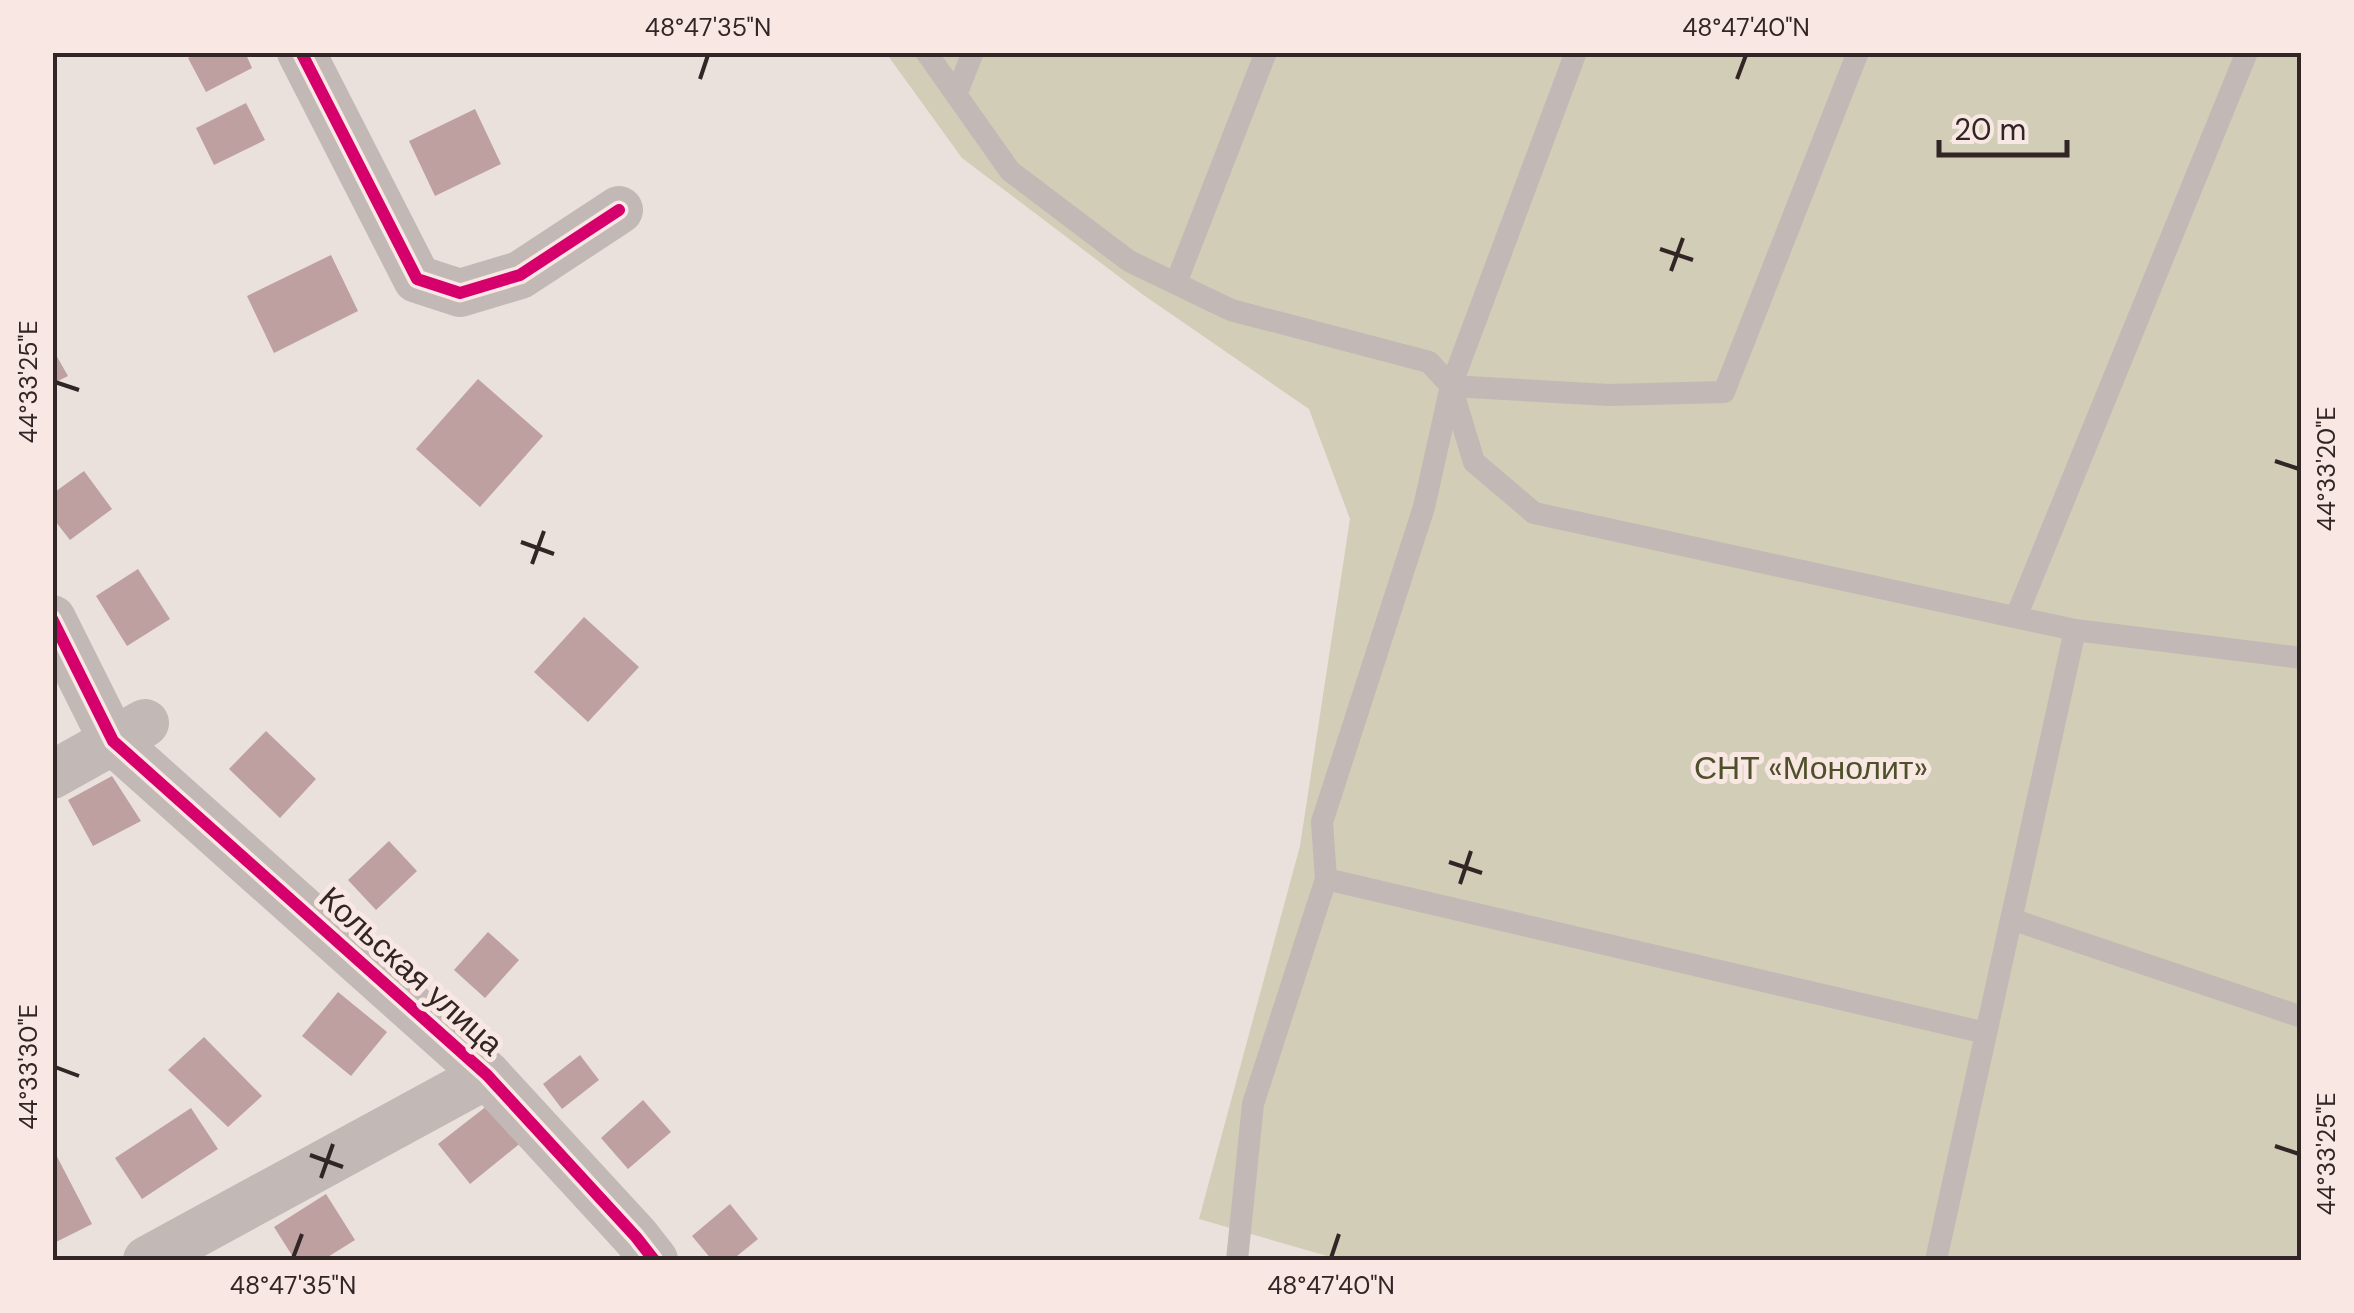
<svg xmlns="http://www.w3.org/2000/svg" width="2354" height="1313" viewBox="0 0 2354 1313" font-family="'DM Sans',sans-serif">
<rect width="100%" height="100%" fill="#eae0dc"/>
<path fill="#d1cdb6" d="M 886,53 L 2301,53 L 2301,1260 L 1341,1260 L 1199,1219 L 1300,846 L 1350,519 L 1309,409 L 1142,294 L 962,158 Z"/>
<path fill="#bda09f" d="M 199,52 L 245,52 L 252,68 L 206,92 L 188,58 Z
M 246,103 L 265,140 L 214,165 L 196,128 Z
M 475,109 L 501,164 L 435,196 L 409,141 Z
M 331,255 L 358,311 L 274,353 L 247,296 Z
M 56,355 L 68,376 L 52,384 L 52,356 Z
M 478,379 L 543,436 L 480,507 L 416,449 Z
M 84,471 L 112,509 L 70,540 L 52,517 L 52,494 Z
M 138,569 L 170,619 L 127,646 L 96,596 Z
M 584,617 L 639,667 L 588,722 L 534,672 Z
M 266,731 L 316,779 L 280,818 L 229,769 Z
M 112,776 L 141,821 L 93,846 L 68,800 Z
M 389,841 L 417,871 L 376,910 L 348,880 Z
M 488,932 L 519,960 L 485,998 L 454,970 Z
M 338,992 L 387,1032 L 351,1076 L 302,1036 Z
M 204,1037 L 262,1096 L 228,1127 L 168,1070 Z
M 580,1055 L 599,1080 L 562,1109 L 543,1084 Z
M 643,1100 L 671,1132 L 628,1169 L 601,1138 Z
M 492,1102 L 523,1141 L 470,1184 L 438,1144 Z
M 191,1108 L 218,1149 L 142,1199 L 115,1158 Z
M 52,1147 L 92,1224 L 52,1244 Z
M 326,1194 L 355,1240 L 323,1260 L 295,1260 L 274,1227 Z
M 730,1204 L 758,1239 L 732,1260 L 712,1260 L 692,1236 Z"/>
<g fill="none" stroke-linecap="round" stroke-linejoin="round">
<path stroke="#c2b8b6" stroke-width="22" d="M 926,52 L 1010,171 L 1129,261 L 1231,310 L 1429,362 L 1451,386 L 1474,462 L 1534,513 L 2075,630 L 2302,658
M 956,95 L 973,52
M 1176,283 L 1266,52
M 1451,386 L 1609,395 L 1724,392 L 1858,52
M 2016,617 L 2247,52
M 1326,879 L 1322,822 L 1424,507 L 1451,386 L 1576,52
M 2011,919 L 2302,1017
M 1237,1260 L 1253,1104 L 1326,879 L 1986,1033
M 1936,1260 L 2075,630"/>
<path stroke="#c2b8b6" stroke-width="48" d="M 301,52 L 417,279 L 460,293 L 520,275 L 619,210
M 52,619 L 113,741 L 487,1075 L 636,1237 L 654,1260
M 52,775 L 145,723
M 147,1260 L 487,1075"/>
<g stroke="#f8e7e2" stroke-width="19">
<path id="cycleway" d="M 301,52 L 417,279 L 460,293 L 520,275 L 619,210
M 52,619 L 113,741 L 487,1075 L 636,1237 L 654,1260"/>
</g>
<use href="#cycleway" stroke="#d6006c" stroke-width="12"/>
</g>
<path fill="none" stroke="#322525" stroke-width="4" d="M 700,79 L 708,55M 1737,79 L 1746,55M 1660,249 L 1693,260M 1671,271 L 1683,238M 55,382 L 79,390M 2275,461 L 2299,469M 521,542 L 554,554M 532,564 L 544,531M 1449,862 L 1482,873M 1460,884 L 1471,851M 55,1067 L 79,1076M 2275,1146 L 2299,1154M 310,1155 L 343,1167M 321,1178 L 333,1144M 293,1258 L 302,1234M 1331,1258 L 1339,1234"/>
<g text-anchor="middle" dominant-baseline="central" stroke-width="10" stroke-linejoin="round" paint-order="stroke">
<g font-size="32" fill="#4d5029" stroke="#f8e7e2">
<text x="1811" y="768">СНТ «Монолит»</text>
</g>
<g font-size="32" fill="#322525" stroke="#f8e7e2">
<text transform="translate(411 971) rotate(42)">Кольская улица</text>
</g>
</g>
<rect width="2354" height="1313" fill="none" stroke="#f8e7e2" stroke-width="110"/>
<path d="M1939 140v15h128v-15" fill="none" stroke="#322525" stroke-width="5"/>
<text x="1954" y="140" font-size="30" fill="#322525" stroke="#f8e7e2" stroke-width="8" paint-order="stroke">20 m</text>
<rect x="55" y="55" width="2244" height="1203" fill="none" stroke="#322525" stroke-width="4"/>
<g font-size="25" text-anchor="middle" fill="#322525">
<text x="708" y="36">48°47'35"N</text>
<text x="1746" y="36">48°47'40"N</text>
<text transform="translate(28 382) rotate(-90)" y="9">44°33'25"E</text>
<text transform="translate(2326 469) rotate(-90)" y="9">44°33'20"E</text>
<text transform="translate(28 1067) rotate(-90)" y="9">44°33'30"E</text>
<text transform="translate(2326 1154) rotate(-90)" y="9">44°33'25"E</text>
<text x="293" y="1294">48°47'35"N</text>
<text x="1331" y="1294">48°47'40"N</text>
</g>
</svg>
